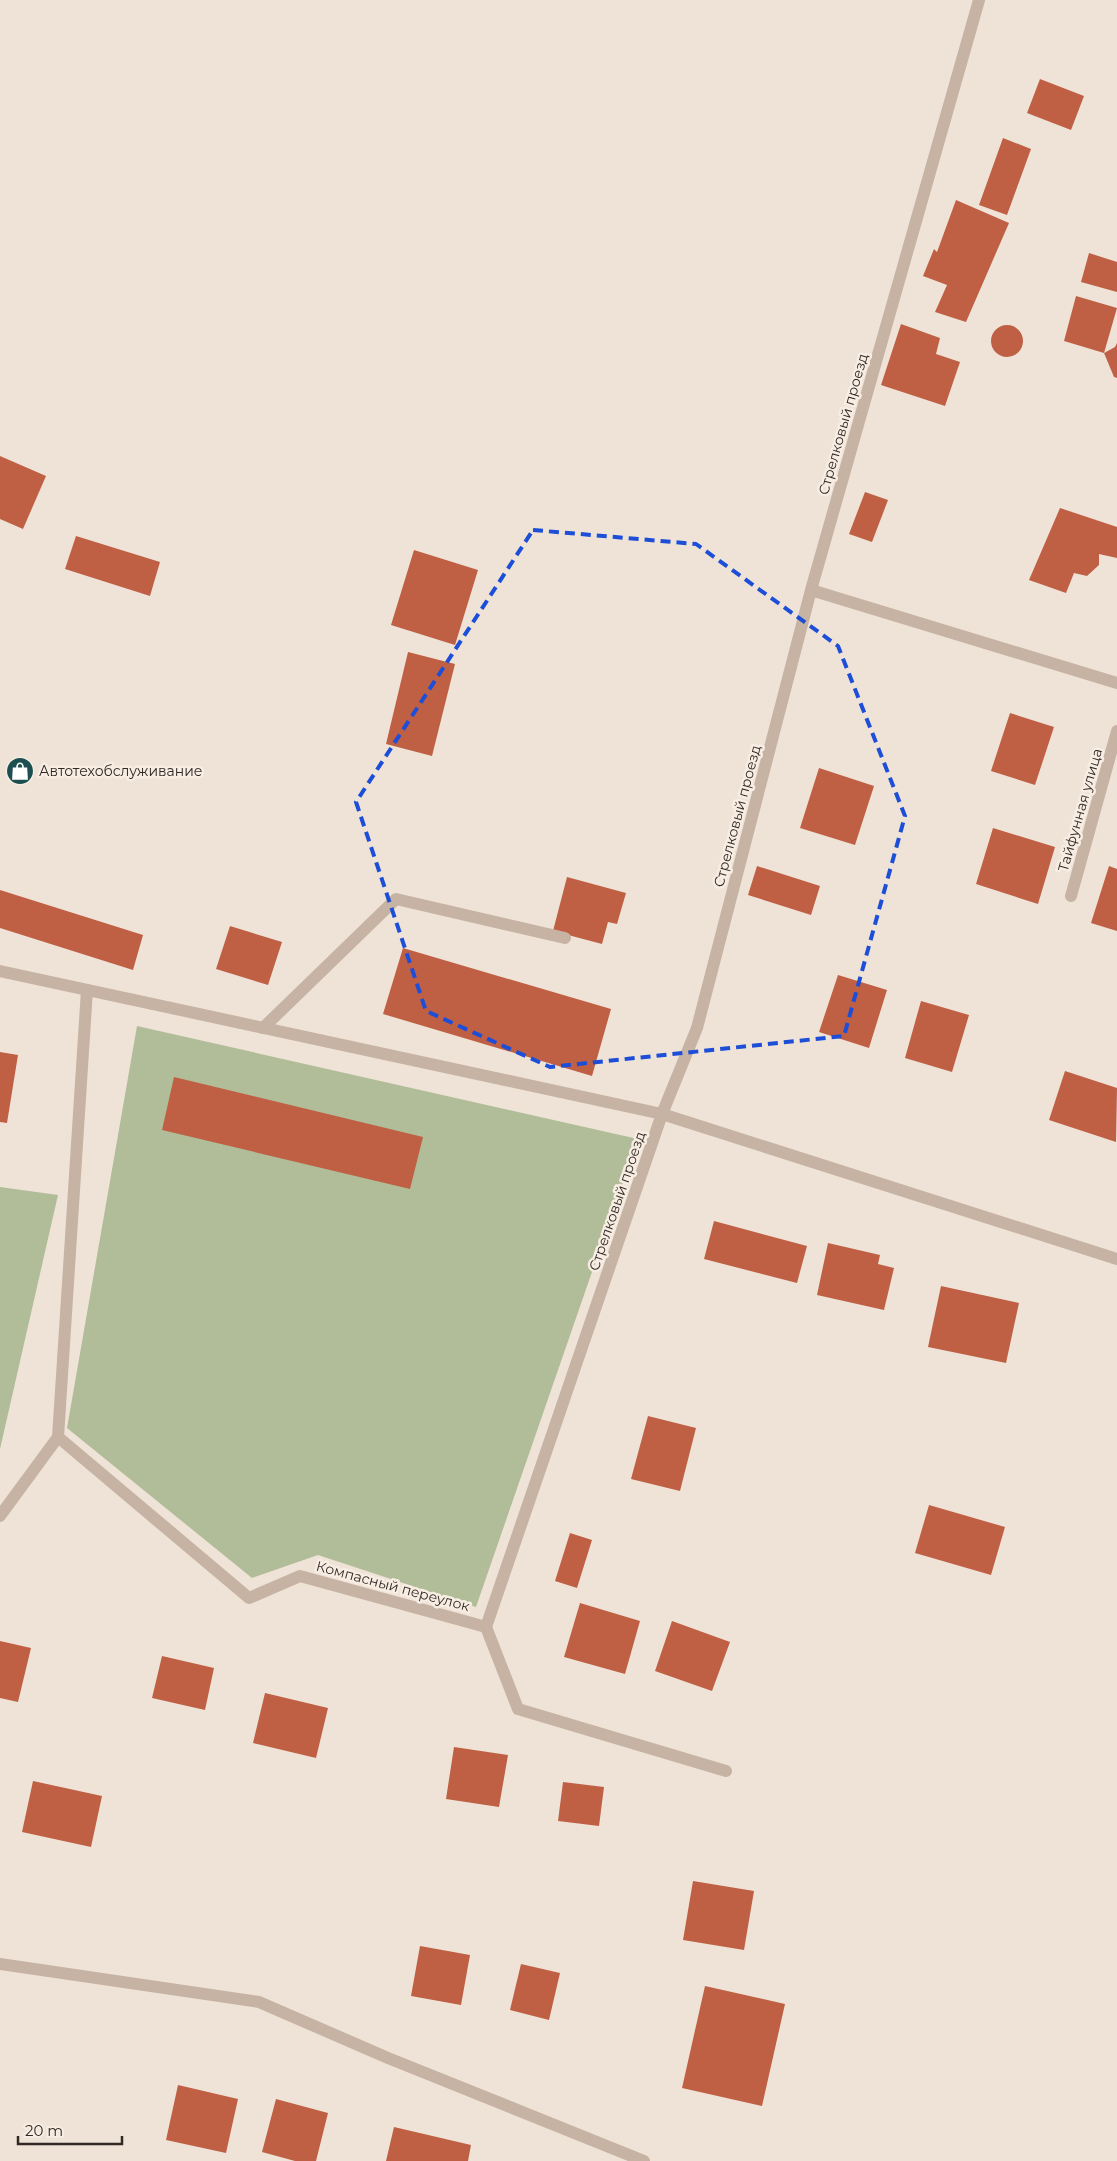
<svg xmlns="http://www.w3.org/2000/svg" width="1117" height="2161" viewBox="0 0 1117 2161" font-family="Montserrat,sans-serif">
<rect width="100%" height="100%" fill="#efe3d7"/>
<path fill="#b1bd98" d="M 137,1026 L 638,1139 L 476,1607 L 318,1555 L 252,1578 L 67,1428 Z
M 0,1187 L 58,1195 L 0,1449 Z"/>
<path fill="#bf6045" d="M 1040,79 L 1084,96 L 1071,130 L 1027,113 Z
M 1003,138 L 1031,149 L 1007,215 L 979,205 Z
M 956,200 L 1009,223 L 966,322 L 935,312 L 947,285 L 923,276 L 934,249 L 937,252 Z
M 1089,253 L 1117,262 L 1117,292 L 1081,282 Z
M 1076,296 L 1117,308 L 1104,353 L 1064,341 Z
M 901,324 L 940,338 L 936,354 L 960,362 L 945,406 L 881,385 Z
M991 341a16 16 0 1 1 32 0a16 16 0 1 1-32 0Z
M 1117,343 L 1117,378 L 1114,377 L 1104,353 L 1115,347 Z
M 0,456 L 46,476 L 23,529 L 0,519 Z
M 865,492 L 888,500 L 872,542 L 849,534 Z
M 1060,508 L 1117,527 L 1117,558 L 1099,554 L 1099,565 L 1087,576 L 1074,573 L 1066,593 L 1029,580 Z
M 76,536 L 160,562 L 150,596 L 65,569 Z
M 414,550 L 478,570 L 455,645 L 391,625 Z
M 408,652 L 455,664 L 432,756 L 386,744 Z
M 1010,713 L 1054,727 L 1035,785 L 991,771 Z
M 819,768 L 874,786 L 855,845 L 800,828 Z
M 993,828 L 1055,847 L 1038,904 L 976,884 Z
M 757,866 L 820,886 L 811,915 L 748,895 Z
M 1109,866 L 1117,869 L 1117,931 L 1091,923 Z
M 567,877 L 626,893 L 617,924 L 608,922 L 602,944 L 553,931 Z
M 0,890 L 143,935 L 133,970 L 0,928 Z
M 230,926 L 282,942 L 268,985 L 216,969 Z
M 403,948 L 611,1009 L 592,1076 L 383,1014 Z
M 838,975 L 887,990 L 869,1048 L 819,1032 Z
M 921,1001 L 969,1015 L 952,1072 L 905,1058 Z
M 0,1052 L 18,1055 L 7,1123 L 0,1122 Z
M 1065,1071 L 1117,1088 L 1116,1142 L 1049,1120 Z
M 174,1077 L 423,1137 L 410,1189 L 162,1130 Z
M 714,1221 L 807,1246 L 797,1283 L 704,1259 Z
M 828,1243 L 880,1255 L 878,1264 L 894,1268 L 884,1310 L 817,1295 Z
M 941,1286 L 1019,1303 L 1006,1363 L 928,1347 Z
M 648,1416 L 696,1428 L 680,1491 L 631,1479 Z
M 929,1505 L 1005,1527 L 991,1575 L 915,1553 Z
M 570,1533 L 592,1540 L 577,1588 L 555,1581 Z
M 580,1603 L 640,1621 L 625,1674 L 564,1657 Z
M 672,1621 L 730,1642 L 712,1691 L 655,1671 Z
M 0,1641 L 31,1648 L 18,1702 L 0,1698 Z
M 162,1656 L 214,1668 L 205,1710 L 152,1698 Z
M 265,1693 L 328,1708 L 316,1758 L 253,1743 Z
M 454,1747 L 508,1755 L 499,1807 L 446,1799 Z
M 33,1781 L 102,1796 L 91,1847 L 22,1832 Z
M 563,1782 L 604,1787 L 599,1826 L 558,1821 Z
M 693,1881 L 754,1891 L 744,1950 L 683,1940 Z
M 420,1946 L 470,1955 L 461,2005 L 411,1996 Z
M 521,1964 L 560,1973 L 549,2020 L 510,2010 Z
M 705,1986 L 785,2004 L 762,2106 L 682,2088 Z
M 178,2085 L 238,2099 L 226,2153 L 166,2140 Z
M 276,2099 L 328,2113 L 316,2161 L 295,2161 L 262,2152 Z
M 394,2127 L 471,2145 L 468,2161 L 386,2161 Z"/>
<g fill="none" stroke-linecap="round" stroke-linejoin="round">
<path stroke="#c6b3a4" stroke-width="12" d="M 263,1028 L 396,899 L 565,938
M 58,1437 L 87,990
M 0,1516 L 58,1437 L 249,1598 L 300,1576 L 486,1627 L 518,1709 L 726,1771"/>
<path stroke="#c6b3a4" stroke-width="12" d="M 811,590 L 1117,683
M 1071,896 L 1117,731
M 0,971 L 662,1114 L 1117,1259
M 486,1627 L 662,1114 L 697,1028 L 811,590 L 979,0
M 0,1964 L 259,2002 L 388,2058 L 644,2161"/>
</g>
<path fill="none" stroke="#1d4ed8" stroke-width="4" stroke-dasharray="10 6" stroke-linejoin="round" d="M 533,530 L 696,544 L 838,646 L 905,816 L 844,1036 L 550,1067 L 426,1011 L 356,802 Z"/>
<defs>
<g id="shop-disc" transform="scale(1.4375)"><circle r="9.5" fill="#1d4e50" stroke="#f7ede3"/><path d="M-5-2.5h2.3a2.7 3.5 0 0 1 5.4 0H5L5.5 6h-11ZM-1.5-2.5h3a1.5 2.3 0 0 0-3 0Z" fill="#fff"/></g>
</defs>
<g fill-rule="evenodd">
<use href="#shop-disc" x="20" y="771"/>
</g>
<g text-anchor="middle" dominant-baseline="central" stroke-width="5" stroke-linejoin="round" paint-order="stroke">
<g font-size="14" fill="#322925" stroke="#f7ede3">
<text transform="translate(843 424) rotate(-74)">Стрелковый проезд</text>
<text transform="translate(1080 810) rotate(-74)">Тайфунная улица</text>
<text transform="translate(737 816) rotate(-75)">Стрелковый проезд</text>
<text transform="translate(617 1201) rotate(-71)">Стрелковый проезд</text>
<text transform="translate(393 1586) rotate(15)">Компасный переулок</text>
</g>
<g font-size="14" fill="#322925" stroke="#f7ede3" text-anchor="start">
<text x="39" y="771">Автотехобслуживание</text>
</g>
</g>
<path d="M18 2136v8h104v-8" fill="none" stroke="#322925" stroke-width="2.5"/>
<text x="25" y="2136" font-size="15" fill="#322925" stroke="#f7ede3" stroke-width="4" paint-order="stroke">20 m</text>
</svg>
